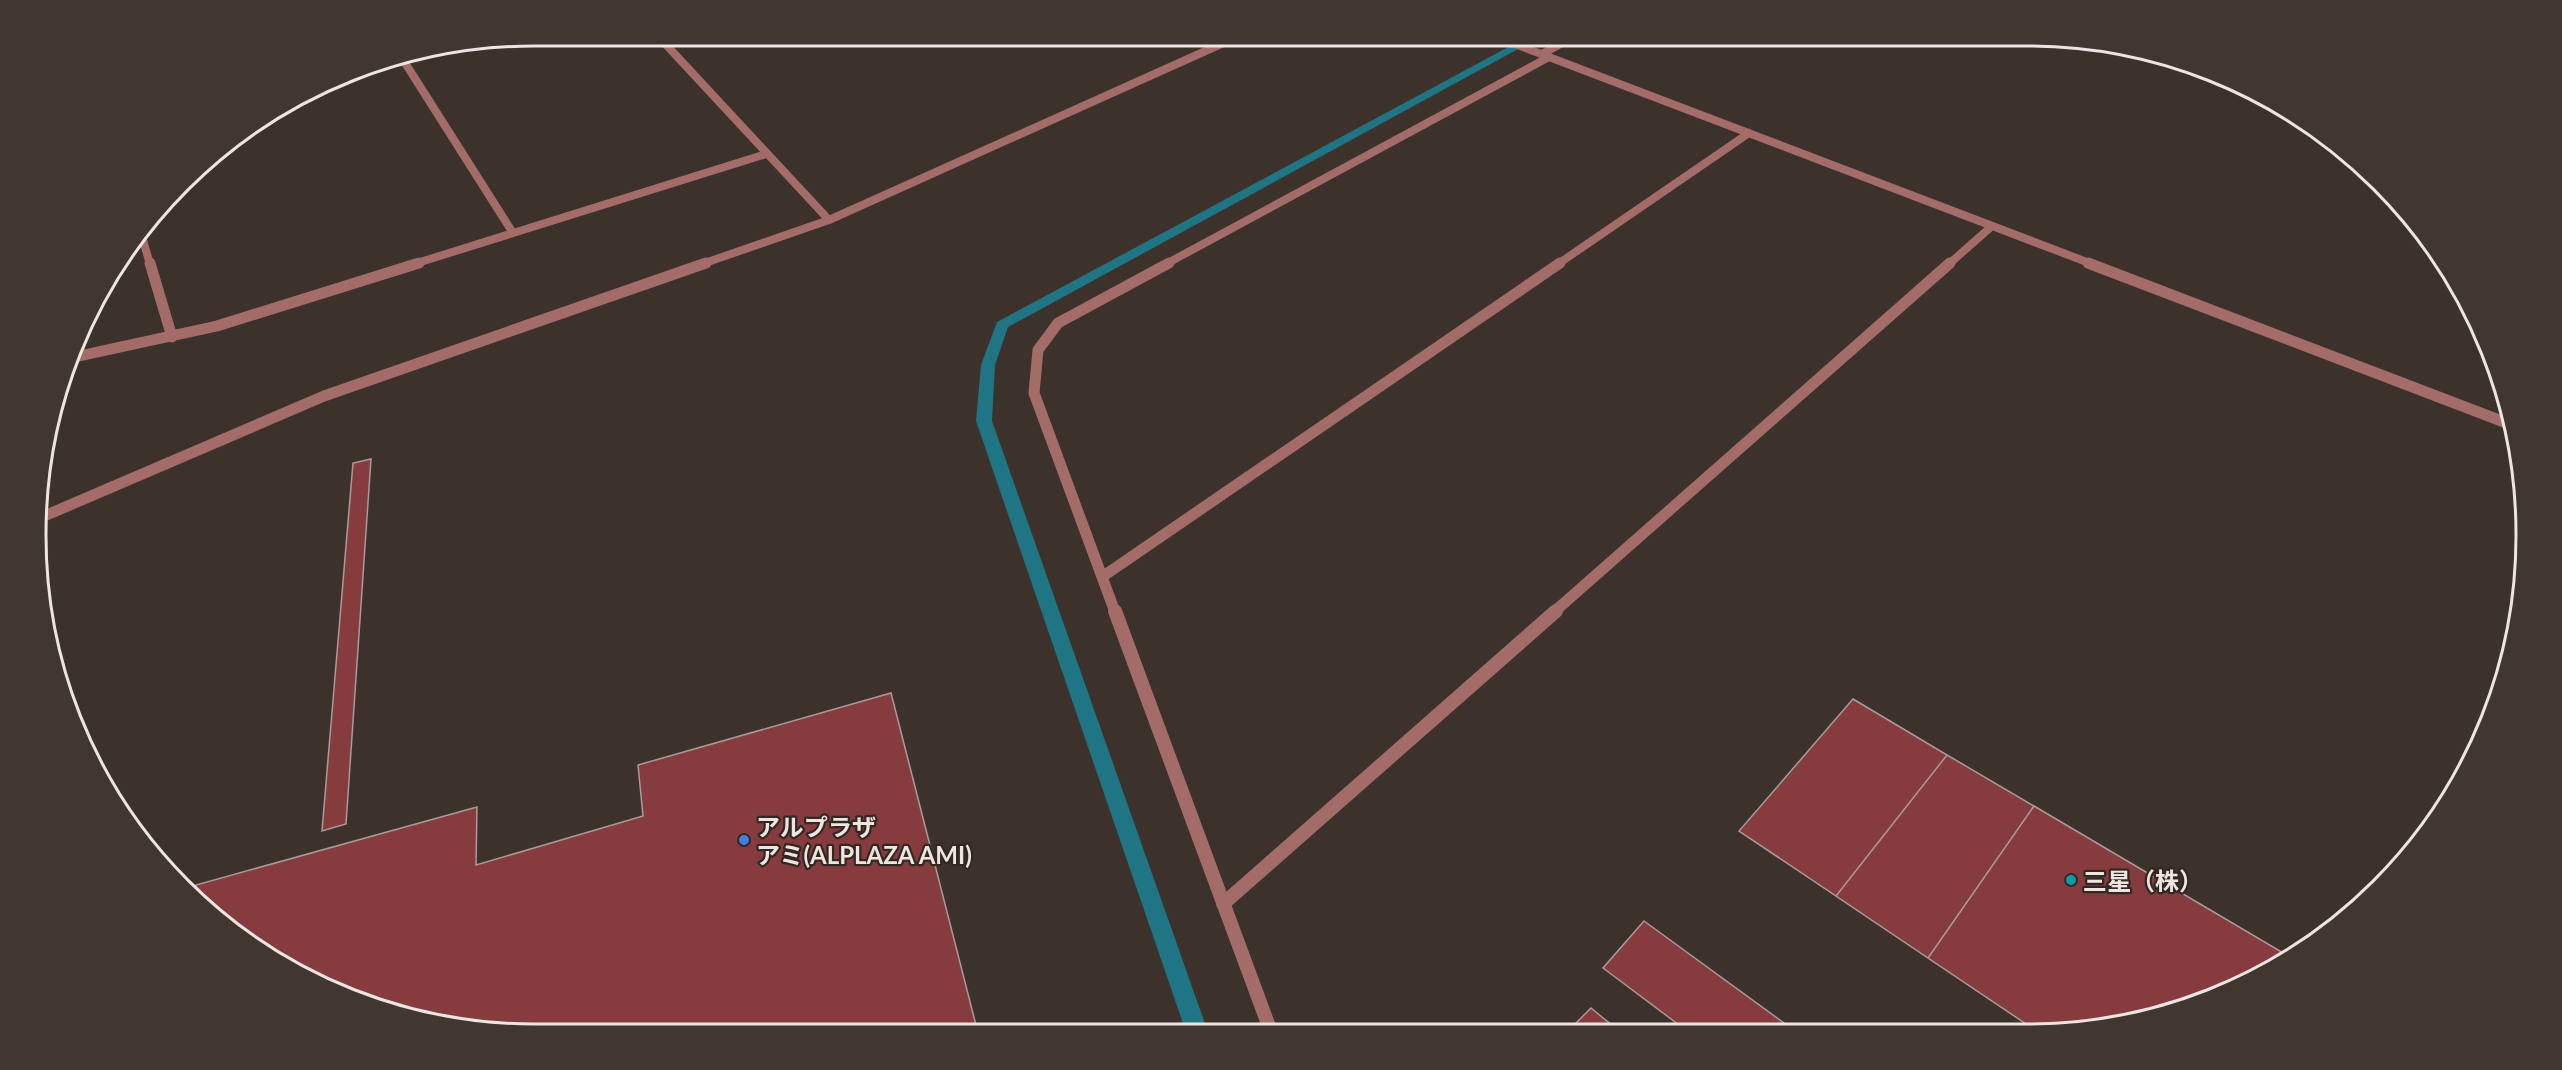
<svg xmlns="http://www.w3.org/2000/svg" width="2562" height="1070" viewBox="0 0 2562 1070" font-family="Lato,'Noto Sans JP',sans-serif">
<rect width="100%" height="100%" fill="#3c322b"/>
<g fill="none" stroke-linecap="round" stroke-linejoin="round">
<path fill="#1f7583" fill-rule="evenodd" d="M 1529,36 L 1542,36 L 1008,327 L 995,365 L 992,421 L 1208,1032 L 1186,1032 L 976,421 L 981,365 L 997,322 Z"/>
</g>
<path fill="#863c3e" stroke="#aa9a99" stroke-width="1.5" d="M 371,459 L 346,824 L 322,831 L 353,463 Z
M 891,693 L 978,1033 L 535,1034 L 375,1008 L 231,931 L 195,892 L 196,885 L 477,807 L 476,865 L 643,816 L 638,765 Z
M 1853,699 L 1947,755 L 1836,896 L 1739,831 Z
M 1947,755 L 2034,806 L 1928,958 L 1836,896 Z
M 2034,806 L 2285,954 L 2218,996 L 2092,1030 L 2035,1030 L 1928,958 Z
M 1644,921 L 1795,1031 L 1687,1031 L 1603,968 Z
M 1591,1008 L 1619,1031 L 1568,1031 Z"/>
<g fill="none" stroke-linecap="round" stroke-linejoin="round">
<path stroke="#a46c69" stroke-width="8" d="M 658,36 L 829,220
M 1494,36 L 2092,264
M 1542,54 L 1575,36
M 402,58 L 513,233
M 142,237 L 150,264
M 414,264 L 766,154
M 702,264 L 829,220 L 1239,36
M 1166,264 L 1549,57
M 1558,264 L 1749,133
M 1949,264 L 1992,226"/>
<path stroke="#a46c69" stroke-width="11" d="M 150,263 L 172,337
M 2088,263 L 2512,425
M 70,358 L 217,326 L 419,263
M 42,517 L 324,396 L 706,263
M 1102,577 L 1560,263
M 1115,612 L 1034,393 L 1038,350 L 1058,323 L 1169,263
M 1554,612 L 1950,263"/>
<path stroke="#a46c69" stroke-width="14" d="M 1115,611 L 1271,1032
M 1223,904 L 1556,611"/>
</g>
<circle fill="#3f7fe0" stroke="#322821" stroke-width="2" cx="744" cy="840" r="6"/>
<circle fill="#0f9aa8" stroke="#322821" stroke-width="2" cx="2071" cy="880" r="6"/>
<g text-anchor="middle" dominant-baseline="central" stroke-width="4.5" stroke-linejoin="round" paint-order="stroke">
<g font-size="24" font-weight="bold" fill="#ece5e1" stroke="#322821" text-anchor="start">
<text x="756" y="826">アルプラザ<tspan x="756" dy="28">アミ(ALPLAZA AMI)</tspan></text>
<text x="2083" y="880">三星（株）</text>
</g>
</g>
<path d="M0 0H2562V1070H0ZM534 46H2028A488 488 0 0 1 2516 534V536A488 488 0 0 1 2028 1024H534A488 488 0 0 1 46 536V534A488 488 0 0 1 534 46Z" fill="#413730" fill-rule="evenodd"/>
<path fill="none" stroke="#ece5e1" stroke-width="3" d="M534 46H2028A488 488 0 0 1 2516 534V536A488 488 0 0 1 2028 1024H534A488 488 0 0 1 46 536V534A488 488 0 0 1 534 46Z"/>
</svg>
